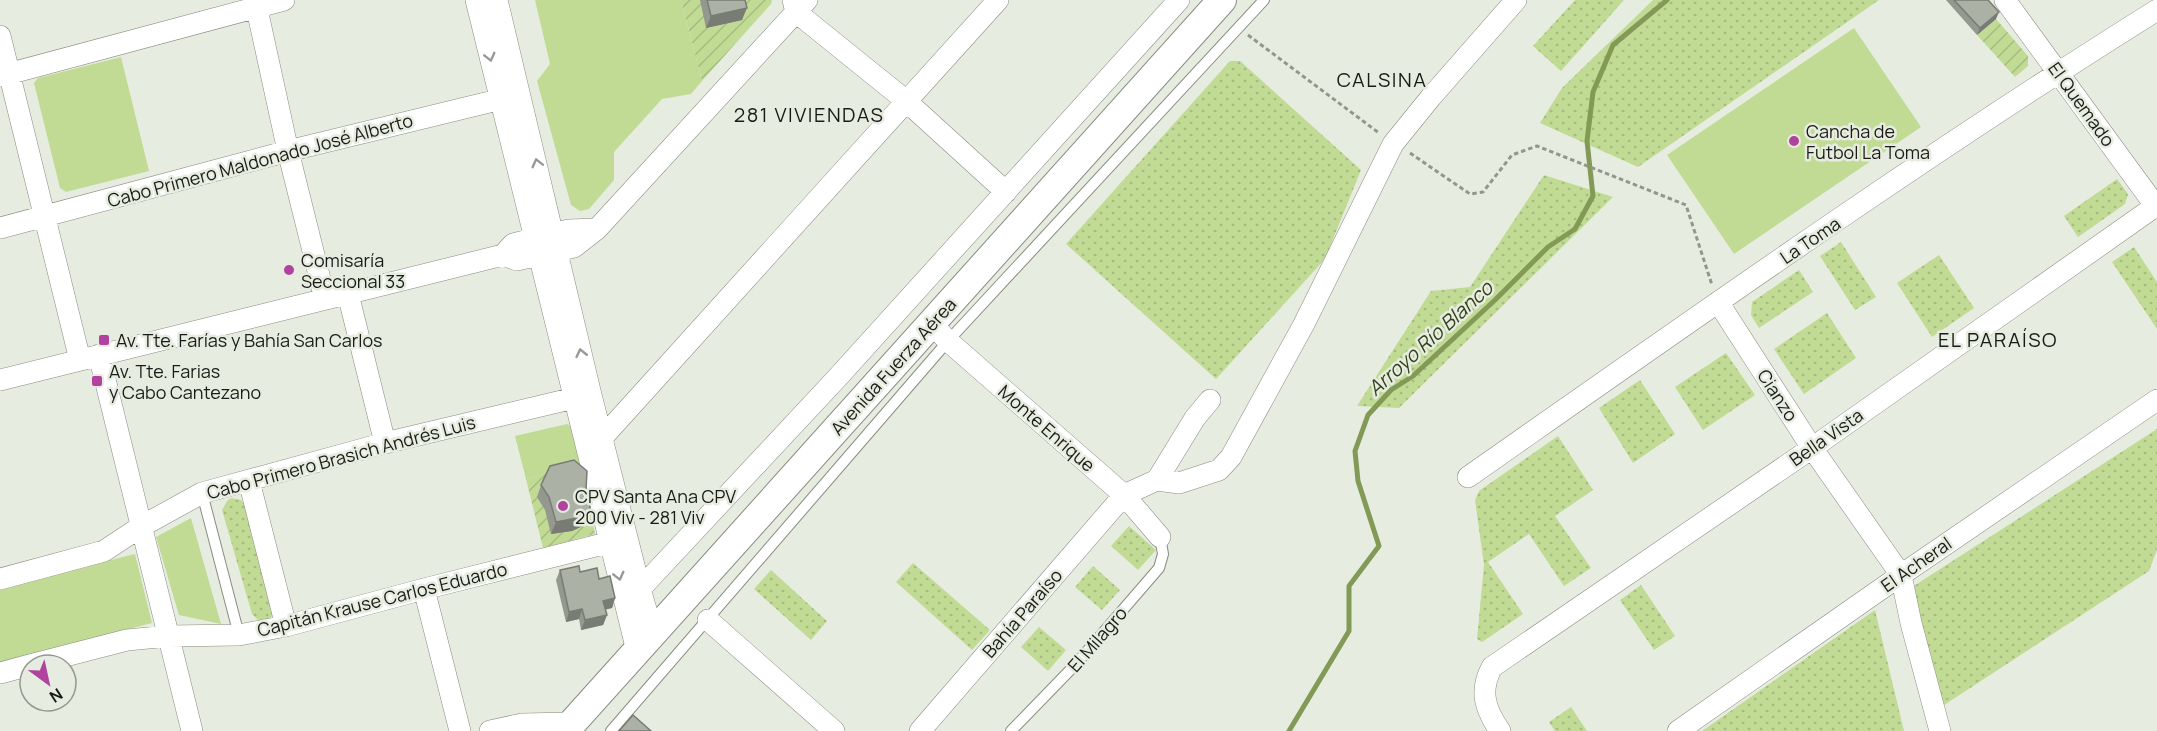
<svg xmlns="http://www.w3.org/2000/svg" width="2157" height="731" viewBox="0 0 2157 731" font-family="Manrope,sans-serif">
<defs>
<pattern id="grass-dots" width="8" height="8" patternUnits="userSpaceOnUse" patternTransform="scale(1.5)"><rect width="8" height="8" fill="#c1db95"/><path d="M2 2h.1M6 6h.1" fill="none" stroke="#a5bb80" stroke-width="1.8" stroke-linecap="round"/></pattern>
<pattern id="garden-furrows" width="10" height="10" patternUnits="userSpaceOnUse" patternTransform="scale(1.5)"><rect width="10" height="10" fill="#c1db95"/><path d="M-1 1l2-2M0 10L10 0M9 11l2-2" fill="none" stroke="#a5bb80"/></pattern>
</defs>
<rect width="100%" height="100%" fill="#e7ece0"/>
<path fill="url(#grass-dots)" d="M 1575,0 L 1624,0 L 1561,71 L 1533,46 Z
M 1653,0 L 1879,0 L 1638,167 L 1540,123 L 1562,88 Z
M 1230,61 L 1240,61 L 1361,170 L 1325,259 L 1216,379 L 1066,244 Z
M 1544,175 L 1613,197 L 1399,408 L 1357,406 L 1431,291 L 1470,287 Z
M 2117,179 L 2128,194 L 2125,204 L 2078,237 L 2064,216 Z
M 1841,242 L 1876,297 L 1855,310 L 1820,256 Z
M 2134,247 L 2157,282 L 2157,329 L 2112,262 Z
M 1939,255 L 1974,308 L 1932,337 L 1897,283 Z
M 1799,270 L 1813,292 L 1759,328 L 1751,315 L 1752,302 Z
M 1827,313 L 1856,358 L 1804,394 L 1774,349 Z
M 1726,353 L 1755,395 L 1703,430 L 1675,387 Z
M 1640,380 L 1675,434 L 1633,463 L 1599,408 Z
M 2157,429 L 2157,550 L 2149,571 L 1935,711 L 1906,591 Z
M 1558,436 L 1593,490 L 1555,516 L 1591,568 L 1564,586 L 1529,534 L 1488,562 L 1523,614 L 1482,642 L 1477,639 L 1484,565 L 1475,500 L 1479,491 Z
M 231,498 L 241,500 L 244,504 L 274,614 L 269,620 L 260,622 L 252,614 L 222,510 L 227,501 Z
M 1129,526 L 1156,550 L 1138,570 L 1111,546 Z
M 913,563 L 990,630 L 972,650 L 896,582 Z
M 1093,566 L 1120,590 L 1102,610 L 1075,587 Z
M 771,570 L 827,621 L 811,640 L 754,589 Z
M 1641,585 L 1675,636 L 1654,650 L 1620,600 Z
M 1875,610 L 1904,731 L 1702,731 Z
M 1039,627 L 1066,650 L 1048,671 L 1021,647 Z
M 1571,707 L 1587,731 L 1555,731 L 1549,722 Z"/>
<path fill="#c1db95" d="M 535,0 L 681,0 L 702,81 L 691,94 L 662,99 L 614,152 L 614,180 L 589,209 L 580,211 L 571,205 L 537,81 L 550,64 Z
M 1854,28 L 1921,127 L 1734,254 L 1667,155 Z
M 121,57 L 149,171 L 66,192 L 60,188 L 34,83 L 38,78 Z
M 567,424 L 573,427 L 581,465 L 526,479 L 515,436 Z
M 191,518 L 221,624 L 179,615 L 156,537 Z
M 135,554 L 152,623 L 0,662 L 0,588 Z"/>
<path fill="url(#garden-furrows)" d="M 681,0 L 772,0 L 771,4 L 702,81 Z
M 1996,19 L 2028,56 L 2028,66 L 2015,77 L 1977,35 Z
M 581,465 L 595,534 L 543,548 L 526,479 Z"/>
<g fill="none" stroke-linecap="round" stroke-linejoin="round">
<path stroke="#839a57" stroke-width="5" d="M 1289,731 L 1349,631 L 1349,586 L 1379,546 L 1358,481 L 1355,451 L 1368,415 L 1391,390 L 1413,376 L 1495,300 L 1548,247 L 1575,229 L 1593,196 L 1587,141 L 1593,92 L 1613,45 L 1667,0"/>
<g stroke="#888c81" stroke-width="12">
<path id="lane" d="M 202,493 L 239,635
M 611,731 L 948,341 L 1264,0
M 1011,731 L 1076,664 L 1159,568 L 1163,554 L 1160,537"/>
</g>
<g stroke="#888c81" stroke-width="22">
<path id="street" d="M 255,0 L 288,151 L 325,299
M 476,0 C 531,216 584,433 637,651
M 497,0 L 591,395 L 640,589 L 653,633
M 793,0 L 796,12 L 905,100 L 1006,192
M 2005,0 L 2157,208
M 0,36 L 80,360
M 0,76 L 284,0
M 0,228 L 288,151 L 514,96
M 503,255 L 513,244 L 569,230 L 597,229
M 348,294 L 385,443
M 1718,302 L 1812,448 L 1901,575 L 1911,623 L 1940,731
M 931,323 L 948,341 L 1124,495 L 1160,537
M 99,355 L 192,731
M 0,380 L 503,255 L 517,260 L 574,247 L 597,229 L 807,0
M 591,442 L 602,438 L 998,0
M 1468,477 C 1695,318 1922,157 2157,10
M 1157,480 L 1195,418 L 1210,400
M 249,481 L 286,626
M 0,579 L 104,551 L 142,526 L 202,493 L 385,443 L 587,395
M 424,589 L 460,731
M 640,589 L 838,377 L 1179,0
M 708,620 L 834,731
M 30,665 L 127,640 L 169,636 L 239,635 L 286,626 L 424,589 L 623,539
M 0,673 L 30,665
M 490,731 L 522,724 L 571,723
M 920,731 L 1124,495 L 1157,480 L 1179,483 L 1219,470 L 1231,457 L 1304,324 L 1393,144 L 1431,97 L 1516,0
M 1500,731 C 1485,709 1479,691 1492,667 L 1812,448 L 2157,205
M 1678,731 L 1901,575 L 2157,400"/>
</g>
<g stroke="#888c81" stroke-width="30">
<path id="secondary" d="M 565,731 L 1222,0"/>
</g>
<path stroke="#92968d" stroke-width="3" stroke-dasharray="4.5 3" stroke-linecap="butt" d="M 1248,35 L 1379,133
M 1410,153 L 1470,194 L 1483,192 L 1512,155 L 1537,146 L 1686,205 L 1712,285"/>
<use href="#lane" stroke="#fff" stroke-width="10"/>
<use href="#street" stroke="#fff" stroke-width="21"/>
<use href="#secondary" stroke="#fff" stroke-width="28"/>
</g>
<path fill="#94988e" d="M 700,0 L 745,0 L 742,20 L 706,28 Z
M 1946,0 L 1988,0 L 1996,19 L 1977,35 Z
M 541,485 L 586,490 L 591,512 L 587,524 L 572,531 L 551,534 L 545,510 L 537,497 Z
M 560,570 L 580,572 L 599,579 L 615,598 L 612,608 L 605,609 L 607,615 L 603,625 L 581,630 L 579,619 L 566,622 L 556,580 Z"/>
<path fill="#787c74" d="M 747,8 L 742,20 L 706,28 L 711,16 Z
M 1999,12 L 1996,19 L 1977,35 L 1980,28 Z
M 591,512 L 587,524 L 572,531 L 551,534 L 556,522 Z
M 615,598 L 612,608 L 600,611 L 603,601 Z
M 582,609 L 579,619 L 566,622 L 569,612 Z
M 607,615 L 603,625 L 581,630 L 585,620 Z"/>
<path fill="#acb1a5" stroke="#787c74" stroke-width="1.5" d="M 707,0 L 745,0 L 747,8 L 711,16 Z
M 1954,0 L 1988,0 L 1999,12 L 1980,28 Z
M 574,460 L 587,471 L 586,490 L 591,512 L 577,518 L 556,522 L 549,497 L 541,485 L 550,466 Z
M 579,566 L 580,572 L 597,568 L 599,579 L 610,576 L 615,598 L 603,601 L 607,615 L 585,620 L 582,609 L 569,612 L 560,570 Z
M 633,715 L 651,731 L 619,731 Z"/>
<defs><path id="oneway-chevron" d="M-2-3.5L2.5 0L-2 3.5" fill="none" stroke-width="1.6" stroke-linecap="round" stroke-linejoin="round" transform="scale(1.5)"/></defs>
<g stroke="#989897">
<use href="#oneway-chevron" transform="translate(490 57) rotate(76)"/>
<use href="#oneway-chevron" transform="translate(537 163) rotate(-104)"/>
<use href="#oneway-chevron" transform="translate(581 353) rotate(-103)"/>
<use href="#oneway-chevron" transform="translate(619 576) rotate(76)"/>
</g>
<g fill="#b1429f" stroke="#e7ece0" stroke-width="2">
<circle cx="1794" cy="141" r="6"/>
<circle cx="289" cy="270" r="6"/>
<rect x="98" y="334" width="12" height="12" rx="3"/>
<rect x="91" y="375" width="12" height="12" rx="3"/>
<circle cx="563" cy="506" r="6"/>
</g>
<g text-anchor="middle" dominant-baseline="central" stroke-width="5" stroke-linejoin="round" paint-order="stroke">
<g font-size="18" fill="#1a1b17" stroke="#e7ece0">
<text transform="translate(2082 104) rotate(54)">El Quemado</text>
<text transform="translate(260 160) rotate(-15)">Cabo Primero Maldonado José Alberto</text>
<text transform="translate(1810 240) rotate(-34)">La Toma</text>
<text transform="translate(893 366) rotate(-48)">Avenida Fuerza Aérea</text>
<text transform="translate(1778 395) rotate(57)">Cianzo</text>
<text transform="translate(1047 428) rotate(41)">Monte Enrique</text>
<text transform="translate(1826 437) rotate(-35)">Bella Vista</text>
<text transform="translate(341 457) rotate(-15)">Cabo Primero Brasich Andrés Luis</text>
<text transform="translate(1916 564) rotate(-35)">El Acheral</text>
<text transform="translate(382 599) rotate(-14)">Capitán Krause Carlos Eduardo</text>
<text transform="translate(1022 613) rotate(-49)">Bahía Paraíso</text>
<text transform="translate(1097 639) rotate(-49)">El Milagro</text>
</g>
<g font-size="18" fill="#1a1b17" stroke="#e7ece0" text-anchor="start">
<text x="1806" y="131">Cancha de<tspan x="1806" dy="21">Futbol La Toma</tspan></text>
<text x="301" y="260">Comisaría<tspan x="301" dy="21">Seccional 33</tspan></text>
<text x="116" y="340">Av. Tte. Farías y Bahía San Carlos</text>
<text x="109" y="371">Av. Tte. Farias<tspan x="109" dy="21">y Cabo Cantezano</tspan></text>
<text x="575" y="496">CPV Santa Ana CPV<tspan x="575" dy="21">200 Viv - 281 Viv</tspan></text>
</g>
<g font-size="20" letter-spacing="1.5" fill="#1a1b17" stroke="#e7ece0">
<text x="1382" y="79">CALSINA</text>
<text x="809" y="114">281 VIVIENDAS</text>
<text x="1998" y="339">EL PARAÍSO</text>
</g>
<g font-size="20" font-style="italic" fill="#334019" stroke="#e7ece0">
<text transform="translate(1430 338) rotate(-42)">Arroyo Río Blanco</text>
</g>
</g>
<g transform="translate(48 683) rotate(147)"><circle r="28" fill="#e7ece0" stroke="#959890" stroke-width="1.5"/>
<path d="M0-4.5L10 22L0 15L-10 22Z" fill="#b1429f"/>
<text y="-9" font-size="16" font-weight="bold" text-anchor="middle" fill="#1a1b17">N</text>
</g>
</svg>
